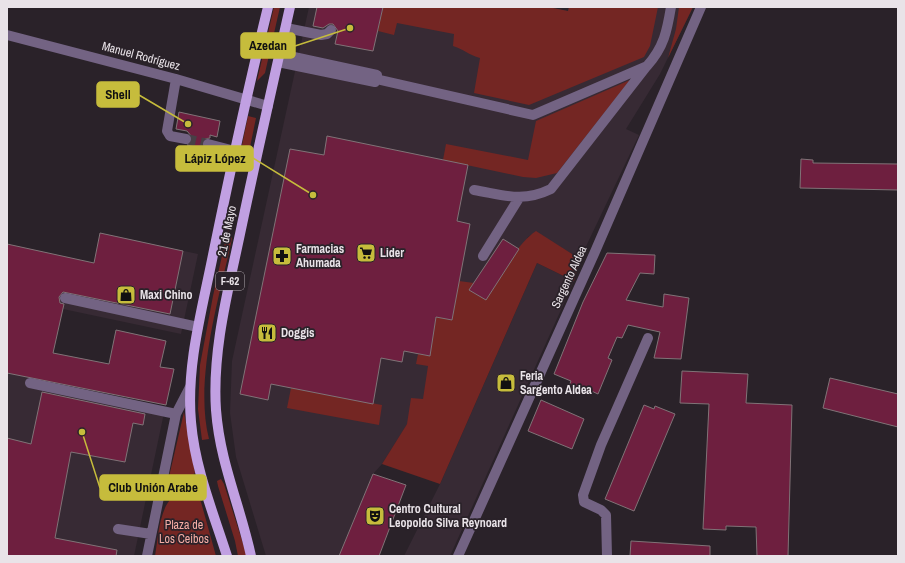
<svg xmlns="http://www.w3.org/2000/svg" width="905" height="563" viewBox="0 0 905 563" font-family="'Archivo Narrow',sans-serif">
<rect width="100%" height="100%" fill="#2a2229"/>
<path fill="#372a34" d="M 309,7 L 548,7 L 568,11 L 569,7 L 693,7 L 660,74 L 626,129 L 639,135 L 580,259 L 536,232 L 528,237 L 486,299 L 382,464 L 373,474 L 339,556 L 266,556 L 236,457 L 230,413 L 232,361 Z
M 100,233 L 198,254 L 181,334 L 63,309 L 53,353 L 48,352 L 49,382 L 165,408 L 134,556 L 7,556 L 7,244 L 94,263 Z
M 537,263 L 574,281 L 450,556 L 404,556 L 440,484 Z"/>
<path fill="#742623" d="M 274,7 L 280,7 L 265,73 L 257,81 Z
M 383,7 L 548,7 L 568,11 L 569,7 L 658,7 L 650,46 L 644,57 L 529,105 L 474,93 L 480,58 C 469,55 463,49 453,46 L 454,34 L 397,23 L 394,35 L 378,31 Z
M 679,7 L 693,7 L 668,58 L 676,29 Z
M 630,80 L 557,173 L 536,178 L 523,177 L 443,160 L 446,144 L 528,160 L 536,121 Z
M 248,116 L 256,118 L 250,147 L 242,145 Z
M 228,229 L 232,239 C 219,298 194,380 209,439 L 202,440 L 198,409 L 200,365 L 213,296 Z
M 536,231 L 580,259 L 574,281 L 537,263 L 440,484 L 382,464 L 407,424 L 411,398 L 423,399 L 428,366 L 416,364 L 418,354 L 430,356 L 436,317 L 452,320 L 459,281 L 474,283 L 469,290 L 486,299 C 500,278 515,245 536,231 Z
M 291,388 L 382,405 L 379,425 L 287,408 Z
M 184,412 L 195,473 L 191,477 L 168,481 Z
M 221,479 L 224,484 L 247,556 L 238,556 L 235,541 L 218,486 L 217,481 Z
M 186,489 L 195,492 L 201,502 L 216,556 L 155,556 C 159,533 159,496 186,489 Z"/>
<path fill="#6e1f3f" stroke="#807377" d="M 317,7 L 383,7 L 373,51 L 335,44 L 338,31 L 333,24 L 329,24 L 323,28 L 313,26 Z
M 179,112 L 220,121 L 217,137 L 210,135 L 210,138 L 204,139 L 202,145 L 204,149 L 187,145 L 191,143 L 192,137 L 187,131 L 176,129 Z
M 327,136 L 468,165 L 457,221 L 470,224 L 452,320 L 436,317 L 430,356 L 404,351 L 402,362 L 381,358 L 373,404 L 271,384 L 268,400 L 240,394 L 290,149 L 324,155 Z
M 801,159 L 813,160 L 813,163 L 898,164 L 898,190 L 800,188 Z
M 100,233 L 183,251 L 170,314 L 63,292 L 59,297 L 60,303 L 64,304 L 53,353 L 109,364 L 116,330 L 166,341 L 160,367 L 174,369 L 166,405 L 7,373 L 7,244 L 94,263 Z
M 503,239 L 519,249 L 486,300 L 469,290 Z
M 607,253 L 655,255 L 654,274 L 640,273 L 626,300 L 663,307 L 664,294 L 689,298 L 681,359 L 654,358 L 660,332 L 628,325 L 622,338 L 617,337 L 608,358 L 612,360 L 598,394 L 587,389 L 586,392 L 569,386 L 571,381 L 554,374 L 583,302 Z
M 682,371 L 748,374 L 746,403 L 792,405 L 788,556 L 757,556 L 756,527 L 726,526 L 726,530 L 703,529 L 709,404 L 680,403 Z
M 830,378 L 898,394 L 898,427 L 823,408 Z
M 42,392 L 145,414 L 143,425 L 133,423 L 125,462 L 71,452 L 55,538 L 117,550 L 116,556 L 7,556 L 7,438 L 31,444 Z
M 541,400 L 584,419 L 572,449 L 528,431 Z
M 644,405 L 654,409 L 655,406 L 675,414 L 634,511 L 605,499 Z
M 373,474 L 406,485 L 379,556 L 339,556 Z
M 631,541 L 710,546 L 710,556 L 630,556 Z"/>
<g fill="none" stroke-linecap="round" stroke-linejoin="round">
<path stroke="#473f46" stroke-width="10" stroke-dasharray="10 5" stroke-linecap="butt" d="M 186,139 L 208,144"/>
<path stroke="#736383" stroke-width="10" d="M 286,28 L 321,35 L 327,34 L 331,30
M 7,35 L 176,79 L 268,106
M 278,62 L 375,82 L 377,75 L 280,54
M 176,79 L 167,131 L 170,136 L 186,139
M 376,79 L 533,115 L 647,66 C 664,47 667,31 671,7
M 208,144 L 235,151
M 474,190 C 504,195 522,203 551,189 L 646,67
M 483,256 L 519,198
M 65,298 L 198,327
M 30,383 L 176,414
M 160,494 L 183,484 L 202,483
M 118,529 L 151,534
M 147,556 L 176,414 L 190,387
M 458,556 L 594,254 L 701,7
M 607,556 L 606,515 L 601,510 L 584,502 L 583,495 L 601,445 L 648,338"/>
<path stroke="#c1a0e2" stroke-width="10" d="M 227,556 C 213,512 195,469 191,422 C 186,366 202,310 213,255 C 230,172 248,89 268,7
M 251,556 C 240,505 220,463 216,410 C 212,351 228,291 240,234 C 256,158 273,83 290,7"/>
</g>
<defs>
<g id="supermarket-square" transform="scale(1)"><rect x="-9" y="-9" width="18" height="18" rx="4" fill="#c6bc3c" stroke="#2a2229"/><path d="M-6-5.5h2.5l.6 2H6L4.5 2H-2.5L-4.4-4H-6ZM-1.5 3.2a1.3 1.3 0 1 0 .1 0ZM3 3.2a1.3 1.3 0 1 0 .1 0Z" fill="#111"/></g>
<g id="pharmacy-square" transform="scale(1)"><rect x="-9" y="-9" width="18" height="18" rx="4" fill="#c6bc3c" stroke="#2a2229"/><path d="M-2-6h4v4h4v4h-4v4h-4v-4h-4v-4h4Z" fill="#111"/></g>
<g id="shop-square" transform="scale(1)"><rect x="-9" y="-9" width="18" height="18" rx="4" fill="#c6bc3c" stroke="#2a2229"/><path d="M-5-2.5h2.3a2.7 3.5 0 0 1 5.4 0H5L5.5 6h-11ZM-1.5-2.5h3a1.5 2.3 0 0 0-3 0Z" fill="#111"/></g>
<g id="restaurant-square" transform="scale(1)"><rect x="-9" y="-9" width="18" height="18" rx="4" fill="#c6bc3c" stroke="#2a2229"/><path d="M-5-6h1v4h1v-4h1v4h1v-4h1v5L-1.5 .5V6h-2V.5L-5-1ZM5-6V6H3V1.5H1.5Q1.5-4 5-6Z" fill="#111"/></g>
<g id="theatre-square" transform="scale(1)"><rect x="-9" y="-9" width="18" height="18" rx="4" fill="#c6bc3c" stroke="#2a2229"/><path d="M-5-5.5Q0-4 5-5.5V0Q5 5 0 6Q-5 5-5 0ZM-3.3-2.5H-1v1.5H-3.3ZM1-2.5H3.3v1.5H1ZM-2.8 1Q0 5.5 2.8 1Z" fill="#111"/></g>
</defs>
<g fill-rule="evenodd">
<use href="#supermarket-square" x="366" y="253"/>
<use href="#pharmacy-square" x="282" y="256"/>
<use href="#shop-square" x="126" y="295"/>
<use href="#restaurant-square" x="267" y="333"/>
<use href="#shop-square" x="506" y="383"/>
<use href="#theatre-square" x="375" y="516"/>
</g>
<g text-anchor="middle" dominant-baseline="central" stroke-width="3.5" stroke-linejoin="round" paint-order="stroke">
<rect fill="#2a2229" stroke="#b0a9af" stroke-width="1" x="216" y="272" width="28" height="18" rx="3"/>
<g font-size="11" font-weight="bold" fill="#e9e3e8">
<text x="230" y="281">F-62</text>
</g>
<g font-size="12" fill="#e9e3e8" stroke="#2a2229">
<text transform="translate(141 56) rotate(15)">Manuel Rodríguez</text>
<text transform="translate(227 231) rotate(-78)">21 de Mayo</text>
<text transform="translate(569 277) rotate(-65)">Sargento Aldea</text>
</g>
<g font-size="12" font-weight="bold" fill="#e9e3e8" stroke="#2a2229" text-anchor="start">
<text x="296" y="249">Farmacias<tspan x="296" dy="14">Ahumada</tspan></text>
<text x="380" y="253">Lider</text>
<text x="140" y="295">Maxi Chino</text>
<text x="281" y="333">Doggis</text>
<text x="520" y="376">Feria<tspan x="520" dy="14">Sargento Aldea</tspan></text>
<text x="389" y="509">Centro Cultural<tspan x="389" dy="14">Leopoldo Silva Reynoard</tspan></text>
</g>
<g font-size="12" fill="#f6ada5" stroke="#2a2229">
<text x="184" y="525">Plaza de<tspan x="184" dy="14">Los Ceibos</tspan></text>
</g>
</g>
<path fill="none" stroke="#c6bc3c" stroke-width="1.5" d="M350 28L295 46M188 124L139 95M313 195L253 158M82 432L100 488"/>
<g fill="#c6bc3c" stroke="#2a2229" stroke-width="1.5">
<circle cx="350" cy="28" r="4"/>
<circle cx="188" cy="124" r="4"/>
<circle cx="313" cy="195" r="4"/>
<circle cx="82" cy="432" r="4"/>
</g>
<g fill="#c6bc3c" stroke="#c6bc3c" stroke-width="1.5">
<rect x="241" y="33" width="54" height="25" rx="4"/>
<rect x="97" y="82" width="42" height="25" rx="4"/>
<rect x="176" y="146" width="77" height="25" rx="4"/>
<rect x="100" y="475" width="106" height="25" rx="4"/>
</g>
<g font-size="13" text-anchor="middle" font-weight="bold" fill="#111">
<text x="268" y="50">Azedan</text>
<text x="118" y="99">Shell</text>
<text x="215" y="163">Lápiz López</text>
<text x="153" y="492">Club Unión Arabe</text>
</g>
<rect width="905" height="563" fill="none" stroke="#e9e3e8" stroke-width="16"/>
</svg>
